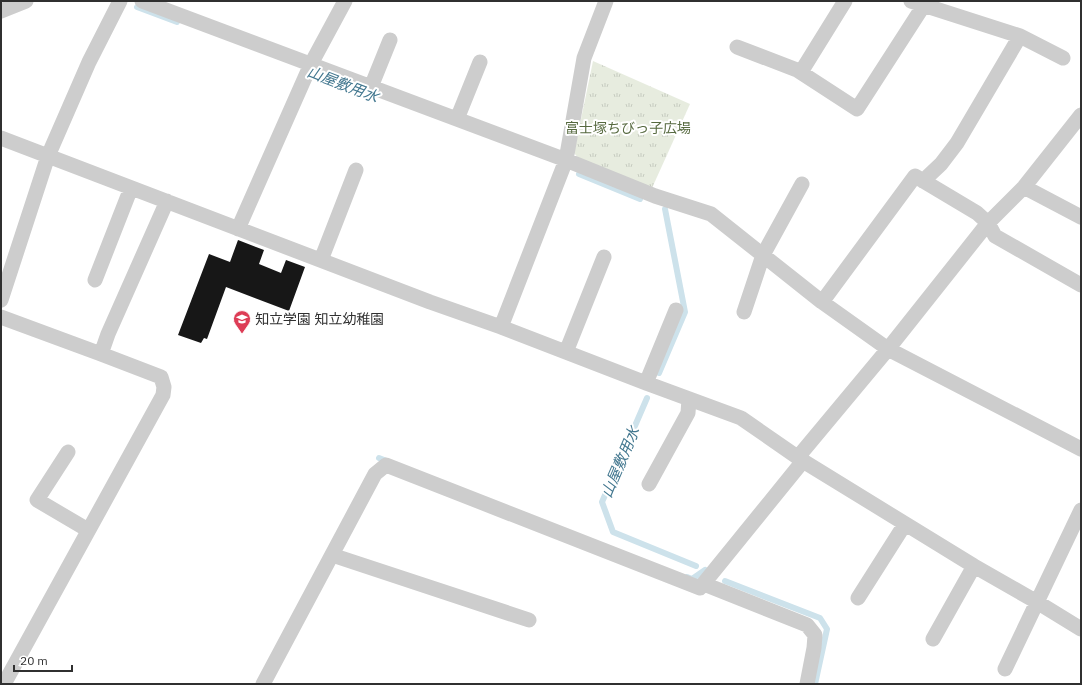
<svg xmlns="http://www.w3.org/2000/svg" width="1082" height="685" viewBox="0 0 1082 685" font-family="'IBM Plex Sans','Noto Sans JP',sans-serif">
<defs>
<pattern id="park-tufts" width="24" height="20" patternUnits="userSpaceOnUse"><rect width="24" height="20" fill="#e7ecdf"/><path d="M3 7l-1-3M5 7V3M7 7l1-3M15 17l-1-3M17 17v-4M19 17l1-3" fill="none" stroke="#c6cbc0"/></pattern>
</defs>
<rect width="100%" height="100%" fill="#fff"/>
<path fill="url(#park-tufts)" d="M 593,61 L 690,104 L 652,188 L 580,160 L 574,153 Z"/>
<g fill="none" stroke-linecap="round" stroke-linejoin="round">
<path stroke="#cde2eb" stroke-width="6" d="M 137,7 L 177,22
M 579,174 L 640,199
M 659,373 L 685,312 L 665,209
M 647,398 L 602,502 L 613,532 L 696,566
M 379,458 L 389,462
M 687,577 L 692,579 L 705,570
M 725,581 L 820,618 L 827,629 L 815,684"/>
</g>
<path fill="#171717" d="M 238,240 L 264,250 L 259,264 L 281,273 L 286,260 L 305,267 L 289,311 L 226,287 L 207,339 L 204,338 L 201,343 L 178,335 L 209,254 L 230,262 Z"/>
<g fill="none" stroke-linecap="round" stroke-linejoin="round">
<path stroke="#cdcdcd" stroke-width="15" d="M 142,1 L 566,160 L 655,196 L 711,214 L 822,302 L 888,349 L 1081,449
M 911,1 L 1020,36 L 1063,58
M 1,11 L 26,1
M 737,47 L 797,70 L 857,109 L 924,5
M 801,72 L 845,1
M 371,87 L 390,40
M 457,119 L 480,62
M 1,138 L 430,302 L 501,327 L 646,383 L 741,418 L 803,461 L 974,566 L 1037,602 L 1081,629
M 923,181 L 941,164 L 957,143 L 1020,36
M 1024,187 L 1081,217
M 238,229 L 311,64 L 345,1
M 321,260 L 356,170
M 95,280 L 131,188
M 1,300 L 48,156 L 89,62 L 120,1
M 822,302 L 915,176 L 977,213 L 988,223 L 995,236 L 1081,285
M 744,312 L 763,255 L 802,184
M 1,317 L 101,354 L 108,334 L 167,201
M 501,327 L 566,160 L 584,58 L 606,1
M 566,352 L 604,257
M 646,383 L 676,310
M 68,452 L 37,500 L 88,530
M 798,457 L 888,349 L 988,223 L 1024,187 L 1081,115
M 649,484 L 688,413 L 689,399
M 332,555 L 529,620
M 704,584 L 807,625 L 815,635 L 814,648 L 807,684
M 858,598 L 905,524
M 933,639 L 974,566
M 1005,669 L 1081,510
M 4,684 L 163,395 L 164,387 L 161,377 L 101,354
M 263,684 L 375,474 L 386,465 L 700,588 L 803,461"/>
</g>
<defs>
<g id="school-pin" transform="scale(0.9)"><path d="M0 17L-7.5 6A9.5 9.5 0 1 1 7.5 6Z" fill="#dd3d56" stroke="#fff"/><path d="M0-5L7-2L0 1L-7-2ZM-4 1L0 2.5L4 1V4Q0 6-4 4Z" fill="#fff"/></g>
</defs>
<g fill-rule="evenodd">
<use href="#school-pin" x="242" y="319"/>
</g>
<g text-anchor="middle" dominant-baseline="central" stroke-width="4" stroke-linejoin="round" paint-order="stroke">
<g font-size="14" fill="#576a40" stroke="#fff">
<text x="628" y="128">富士塚ちびっ子広場</text>
</g>
<g font-size="14" fill="#303030" stroke="#fff" text-anchor="start">
<text x="255" y="319">知立学園 知立幼稚園</text>
</g>
<g font-size="15" font-style="italic" fill="#42778f" stroke="#fff">
<text transform="translate(343 84) rotate(21)">山屋敷用水</text>
<text transform="translate(620 462) rotate(-67)">山屋敷用水</text>
</g>
</g>
<rect width="1082" height="685" fill="none" stroke="#303030" stroke-width="4"/>
<path d="M14 665v6h58v-6" fill="none" stroke="#303030" stroke-width="2"/>
<text x="20" y="665" font-size="12" fill="#303030" stroke="#ffffff" stroke-width="3" paint-order="stroke">20 m</text>
</svg>
